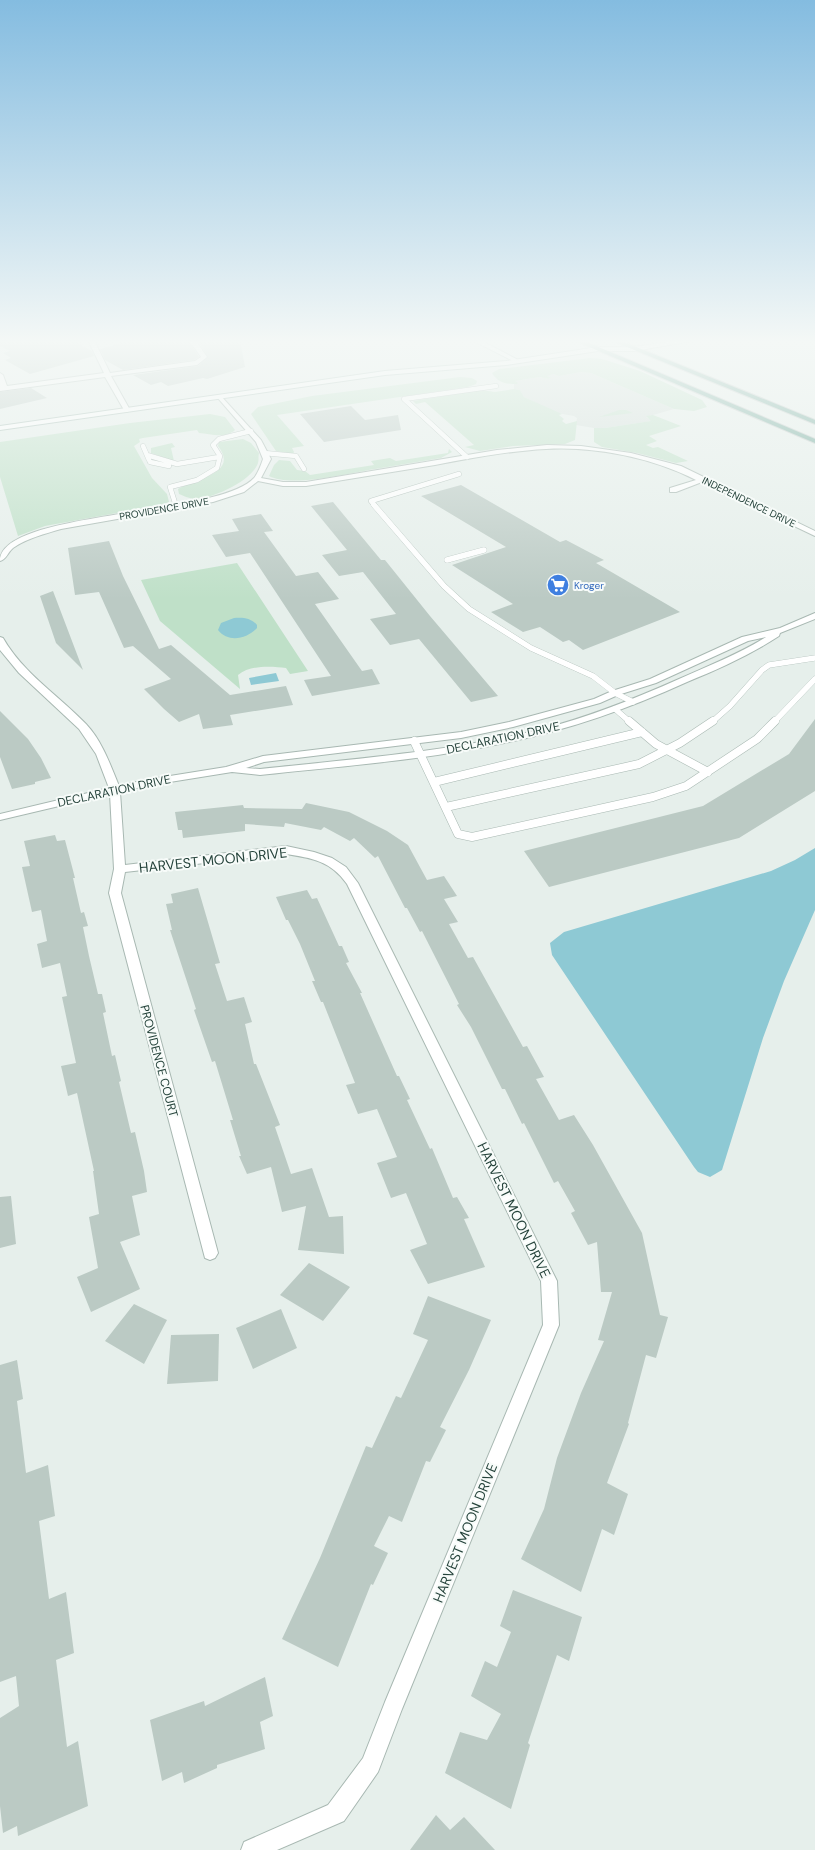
<svg xmlns="http://www.w3.org/2000/svg" width="815" height="1850" viewBox="0 0 815 1850" font-family="'DM Sans',sans-serif">
<rect width="100%" height="100%" fill="#e6efeb"/>
<path fill="#d4dfda" d="M 581,372 L 591,373 L 674,409 L 646,417 L 652,421 L 605,428 L 594,428 L 576,425 L 577,418 L 574,416 L 557,413 L 524,397 L 520,390 L 514,389 L 514,384 L 517,384 L 515,381 L 540,377 L 548,379 L 550,379 L 546,375 L 553,374 L 559,376 Z"/>
<path fill="#bfe0c8" d="M 590,358 L 602,359 L 640,371 L 702,400 L 707,407 L 694,411 L 674,409 L 591,373 L 581,372 L 559,376 L 553,374 L 547,376 L 551,378 L 548,379 L 540,377 L 515,381 L 518,383 L 517,384 C 506,384 498,383 492,373 L 499,369 Z
M 460,377 L 472,378 L 477,381 L 476,384 L 468,387 L 277,415 L 304,446 L 292,448 L 294,452 L 293,454 L 276,451 L 251,414 L 258,407 L 312,396 Z
M 514,389 L 520,390 L 524,397 L 562,414 L 559,415 L 564,419 L 562,421 L 566,424 L 577,421 L 575,440 L 565,444 L 513,446 L 480,451 L 465,447 L 474,445 L 425,402 L 416,404 L 413,401 L 481,390 L 495,392 Z
M 619,410 L 626,410 L 633,413 L 599,417 Z
M 210,414 L 225,417 L 235,430 C 225,439 211,434 199,433 L 197,430 L 143,438 L 139,439 L 140,442 L 134,446 L 152,478 L 167,494 L 169,502 L 161,505 L 45,526 L 18,536 L 0,477 L 0,442 L 130,423 Z
M 653,415 L 681,426 L 649,436 L 657,441 L 646,445 L 653,448 L 658,447 L 688,461 L 676,463 L 637,453 L 602,447 L 594,442 L 594,428 L 605,428 L 651,421 L 646,416 Z
M 243,439 L 251,443 L 259,453 C 258,456 259,460 258,463 C 252,481 212,499 194,499 C 188,498 184,496 179,494 L 178,489 C 194,478 240,474 218,446 L 219,442 Z
M 172,443 L 175,447 L 171,448 L 174,461 L 151,453 L 151,448 Z
M 449,449 L 452,452 L 441,458 C 419,462 397,465 375,469 C 349,473 292,488 269,476 L 274,465 L 279,460 L 290,461 L 297,470 L 305,471 L 310,475 L 374,465 L 371,461 L 390,458 L 396,461 L 448,453 Z
M 237,563 L 308,671 L 290,674 L 286,668 C 271,666 250,665 238,675 L 240,689 L 160,621 L 141,580 Z"/>
<path fill="#8ec9d4" d="M 234,618 C 243,617 251,618 257,625 L 257,628 C 247,639 228,643 218,630 L 221,623 Z
M 276,673 L 279,681 L 251,685 L 249,678 Z
M 815,848 L 815,910 L 784,981 L 763,1038 L 722,1170 L 710,1177 L 698,1172 L 694,1167 L 552,955 L 550,943 L 564,932 L 771,871 L 795,860 Z"/>
<path fill="#bbcac4" d="M 0,340 L 72,340 L 92,351 L 94,356 L 30,374 L 5,360 L 11,358 L 3,353 L 10,351 L 0,346 Z
M 134,340 L 188,340 L 199,357 L 194,360 L 123,370 L 105,360 L 100,349 Z
M 197,340 L 240,340 L 245,367 L 207,379 L 203,378 L 168,386 L 161,382 L 151,385 L 133,375 L 198,366 L 208,357 Z
M 31,388 L 47,398 L 0,409 L 0,392 Z
M 351,406 L 365,420 L 398,415 L 401,430 L 324,442 L 300,414 Z
M 461,485 L 560,542 L 566,540 L 604,560 L 596,563 L 680,612 L 583,650 L 569,640 L 563,642 L 540,627 L 523,632 L 491,612 L 513,604 L 452,565 L 506,547 L 421,496 Z
M 333,502 L 381,560 L 385,560 L 430,616 L 498,696 L 471,702 L 419,639 L 390,645 L 370,619 L 396,614 L 363,572 L 339,576 L 322,555 L 347,550 L 311,506 Z
M 261,514 L 273,531 L 264,532 L 296,576 L 318,572 L 339,599 L 315,604 L 362,671 L 372,669 L 380,684 L 312,696 L 304,680 L 331,676 L 250,553 L 226,557 L 212,535 L 239,531 L 232,519 Z
M 109,541 L 123,576 L 159,649 L 171,645 L 230,695 L 286,686 L 293,705 L 230,715 L 233,725 L 203,729 L 199,714 L 179,722 L 164,709 L 144,689 L 171,679 L 133,646 L 124,648 L 99,592 L 75,595 L 68,548 Z
M 53,591 L 83,670 L 56,643 L 40,596 Z
M 0,711 L 28,739 L 41,758 L 51,778 L 35,782 L 35,784 L 12,789 L 0,757 Z
M 815,719 L 815,791 L 739,838 L 549,887 L 524,851 L 703,806 L 789,754 Z
M 306,803 L 349,812 L 387,831 L 408,845 L 427,880 L 444,876 L 457,896 L 444,899 L 458,922 L 449,924 L 468,958 L 473,957 L 523,1047 L 527,1046 L 544,1077 L 536,1079 L 559,1120 L 574,1115 L 593,1145 L 642,1233 L 660,1315 L 668,1317 L 656,1358 L 646,1355 L 628,1423 L 629,1424 L 607,1483 L 628,1494 L 614,1535 L 602,1529 L 581,1592 L 521,1559 L 544,1509 L 557,1458 L 581,1393 L 604,1341 L 598,1340 L 612,1292 L 601,1292 L 597,1242 L 588,1245 L 571,1213 L 575,1211 L 558,1181 L 554,1183 L 524,1123 L 522,1124 L 505,1089 L 502,1089 L 471,1027 L 457,1005 L 459,1004 L 422,931 L 420,932 L 407,908 L 405,908 L 378,856 L 375,858 L 354,838 L 350,841 L 324,827 L 321,830 L 285,823 L 284,827 L 245,824 L 245,831 L 183,838 L 182,830 L 178,830 L 175,812 L 243,805 L 244,808 L 302,809 Z
M 55,835 L 57,841 L 65,840 L 75,878 L 73,878 L 81,913 L 84,912 L 88,926 L 83,927 L 89,956 L 98,994 L 102,994 L 106,1012 L 103,1013 L 112,1056 L 115,1055 L 121,1081 L 119,1082 L 131,1133 L 135,1132 L 144,1171 L 147,1192 L 132,1196 L 140,1235 L 120,1242 L 140,1289 L 91,1312 L 77,1277 L 98,1268 L 89,1217 L 99,1214 L 93,1171 L 94,1171 L 77,1093 L 68,1096 L 61,1066 L 76,1063 L 62,997 L 67,996 L 60,963 L 42,968 L 37,944 L 47,941 L 41,910 L 32,912 L 22,867 L 30,866 L 24,841 Z
M 198,888 L 220,963 L 215,964 L 227,1001 L 244,997 L 252,1022 L 245,1024 L 254,1064 L 256,1064 L 280,1125 L 275,1127 L 291,1174 L 312,1168 L 329,1217 L 343,1216 L 344,1254 L 298,1250 L 306,1206 L 282,1212 L 271,1167 L 247,1174 L 239,1156 L 241,1156 L 230,1120 L 233,1120 L 215,1061 L 212,1062 L 194,1010 L 196,1009 L 170,930 L 172,930 L 166,904 L 173,903 L 171,894 Z
M 307,890 L 312,899 L 317,898 L 339,946 L 342,946 L 349,962 L 346,963 L 362,993 L 360,993 L 397,1076 L 399,1076 L 410,1099 L 407,1100 L 430,1149 L 432,1148 L 453,1198 L 457,1197 L 469,1218 L 464,1219 L 485,1267 L 428,1284 L 410,1250 L 427,1244 L 406,1193 L 391,1198 L 377,1163 L 397,1157 L 377,1109 L 358,1114 L 346,1085 L 355,1083 L 323,1002 L 321,1002 L 312,981 L 315,981 L 300,944 L 288,920 L 286,920 L 276,897 Z
M 11,1196 L 16,1244 L 0,1248 L 0,1197 Z
M 309,1263 L 350,1287 L 323,1321 L 280,1295 Z
M 428,1296 L 491,1320 L 469,1370 L 440,1427 L 446,1430 L 430,1462 L 426,1461 L 402,1522 L 389,1516 L 374,1546 L 388,1553 L 373,1585 L 371,1584 L 338,1667 L 282,1639 L 320,1558 L 366,1446 L 372,1448 L 396,1396 L 401,1398 L 428,1340 L 413,1334 Z
M 134,1304 L 167,1320 L 144,1364 L 105,1341 Z
M 281,1309 L 297,1348 L 253,1369 L 236,1328 Z
M 219,1334 L 218,1381 L 167,1384 L 171,1335 Z
M 17,1360 L 23,1399 L 17,1401 L 26,1473 L 48,1465 L 55,1516 L 39,1521 L 49,1599 L 66,1592 L 74,1653 L 56,1660 L 67,1747 L 78,1741 L 88,1806 L 18,1836 L 17,1826 L 3,1833 L 0,1806 L 0,1718 L 19,1706 L 16,1676 L 0,1682 L 0,1365 Z
M 513,1590 L 582,1617 L 569,1661 L 557,1655 L 528,1743 L 530,1745 L 511,1809 L 445,1773 L 460,1732 L 487,1740 L 501,1714 L 471,1696 L 485,1661 L 497,1667 L 511,1632 L 500,1626 Z
M 265,1677 L 273,1716 L 260,1722 L 265,1749 L 217,1765 L 217,1768 L 184,1783 L 182,1772 L 162,1781 L 150,1720 L 204,1701 L 205,1706 Z
M 436,1815 L 450,1830 L 464,1817 L 495,1850 L 410,1850 Z"/>
<g fill="none" stroke-linecap="round" stroke-linejoin="round">
<g stroke="#a8b8b2" stroke-width="5.5">
<path id="service-far2" d="M 404,399 L 496,386
M 404,399 L 467,457
M 143,446 L 149,460
M 264,453 L 296,456 L 304,469
M 147,455 L 177,464 L 219,457
M 150,462 L 169,466
M 176,506 L 170,487 L 197,480 L 217,468 L 220,456 L 213,445 L 219,439 L 251,431
M 375,506 L 371,501 L 459,474"/>
</g>
<g stroke="#a8b8b2" stroke-width="6">
<path id="service-far1" d="M 175,505 L 176,507
M 374,505 L 444,586 L 469,609 L 531,648 L 593,676 L 615,693 L 633,702
M 447,560 L 484,550
M 615,709 L 630,722
M 712,722 L 730,706 L 762,670 L 769,665 L 815,658
M 774,722 L 815,679"/>
</g>
<g stroke="#a8b8b2" stroke-width="9">
<path id="service" d="M 629,721 L 656,744 L 708,772
M 414,741 L 458,834 L 472,837 L 653,797 L 686,786 L 757,739 L 775,721
M 434,782 L 642,732
M 446,807 L 639,764 L 680,743 L 713,721"/>
</g>
<g stroke="#a8b8b2" stroke-width="2">
<path id="minor" d="M 88,340 L 94,340 L 110,373 L 195,361 L 201,357 L 189,340 L 195,340 L 207,357 L 197,365 L 111,376 L 130,410 L 127,412 L 124,410 L 105,377 L 0,391 L 0,373 L 3,375 L 7,386 L 104,373 Z
M 472,340 L 480,340 L 520,361 L 515,362 Z
M 220,395 L 261,440 L 271,459 L 261,478 L 283,482 L 306,482 L 497,450 L 547,445 L 581,446 L 631,453 L 681,466 L 815,531 L 815,536 L 702,482 L 676,492 L 670,492 L 670,488 L 696,480 C 653,458 595,446 546,449 C 509,451 472,458 435,465 C 392,472 349,479 306,486 L 283,486 L 258,481 L 244,492 L 213,502 L 61,529 C 45,534 27,538 13,548 C 8,552 6,560 0,561 C 0,510 218,517 254,478 C 258,473 261,465 263,459 L 256,442 L 217,397 Z
M 815,613 L 815,619 L 780,633 L 779,636 C 750,655 719,669 687,682 C 630,708 571,729 509,742 C 427,760 343,766 260,775 L 232,772 L 145,786 L 120,792 L 125,865 L 286,846 L 314,852 L 332,858 L 346,867 L 358,883 L 557,1281 L 559,1325 L 402,1709 L 378,1772 L 344,1821 L 277,1850 L 241,1850 L 244,1842 L 328,1805 L 363,1758 L 385,1702 L 543,1325 L 541,1281 L 347,884 C 331,861 312,858 286,854 L 125,872 L 121,893 L 218,1253 L 215,1258 L 210,1260 L 205,1258 L 109,893 L 114,869 L 110,794 L 0,820 L 0,814 L 109,788 L 96,754 L 79,729 L 19,673 L 0,650 L 0,637 L 3,638 C 23,673 58,695 86,724 C 102,741 110,764 119,786 L 145,780 L 226,767 L 263,756 L 461,732 L 509,722 L 594,699 L 612,691 L 650,679 L 742,637 L 780,628 ZM 766,637 C 739,654 708,666 679,679 C 634,699 589,717 542,729 C 450,752 354,759 260,769 L 246,768 L 264,762 L 461,738 L 513,727 L 600,703 L 618,695 L 656,683 L 748,641 Z"/>
</g>
<g stroke="#a4bbb3" stroke-width="2">
<path id="secondary" d="M 681,340 L 698,340 L 634,351 L 598,351 L 506,365 L 385,375 L 0,430 L 0,426 L 385,371 L 506,361 L 598,347 L 634,347 Z"/>
</g>
<g stroke="#c2cac8" stroke-width="2">
<path id="primary" d="M 573,340 L 582,340 L 815,439 L 815,443 Z
M 610,340 L 619,340 L 815,420 L 815,424 Z"/>
</g>
<use href="#service-far2" stroke="#fff" stroke-width="4.5"/>
<use href="#service-far1" stroke="#fff" stroke-width="5.5"/>
<use href="#service" stroke="#fff" stroke-width="8"/>
<use href="#minor" fill="#fff" fill-rule="evenodd"/>
<use href="#secondary" fill="#fff" fill-rule="evenodd"/>
<use href="#primary" fill="#6aa596" fill-rule="evenodd"/>
</g>
<linearGradient id="sky" x2="0" y2="1"><stop stop-color="#84bce0"/><stop offset="0.57" stop-color="#f4f8f6"/><stop offset="1" stop-color="#f4f8f6" stop-opacity="0"/></linearGradient>
<rect width="815" height="599" fill="url(#sky)"/>
<defs>
<g id="supermarket-disc" transform="scale(1.15)"><circle r="9.5" fill="#3f7fe0" stroke="#f7fbf9"/><path d="M-6-5.5h2.5l.6 2H6L4.5 2H-2.5L-4.4-4H-6ZM-1.5 3.2a1.3 1.3 0 1 0 .1 0ZM3 3.2a1.3 1.3 0 1 0 .1 0Z" fill="#fff"/></g>
</defs>
<g fill-rule="evenodd">
<use href="#supermarket-disc" x="558" y="585"/>
</g>
<g text-anchor="middle" dominant-baseline="central" stroke-width="4" stroke-linejoin="round" paint-order="stroke">
<g font-size="10" fill="#24423a" stroke="#f7fbf9">
<text transform="translate(749 502) rotate(26)">INDEPENDENCE DRIVE</text>
<text transform="translate(164 509) rotate(-10)">PROVIDENCE DRIVE</text>
</g>
<g font-size="10" fill="#366cbe" stroke="#f7fbf9" text-anchor="start">
<text x="574" y="585">Kroger</text>
</g>
<g font-size="12" fill="#24423a" stroke="#f7fbf9">
<text transform="translate(503 738) rotate(-12)">DECLARATION DRIVE</text>
<text transform="translate(114 791) rotate(-12)">DECLARATION DRIVE</text>
<text transform="translate(159 1061) rotate(75)">PROVIDENCE COURT</text>
</g>
<g font-size="14" fill="#24423a" stroke="#f7fbf9">
<text transform="translate(213 860) rotate(-6)">HARVEST MOON DRIVE</text>
<text transform="translate(514 1210) rotate(64)">HARVEST MOON DRIVE</text>
<text transform="translate(465 1533) rotate(-68)">HARVEST MOON DRIVE</text>
</g>
</g>
</svg>
